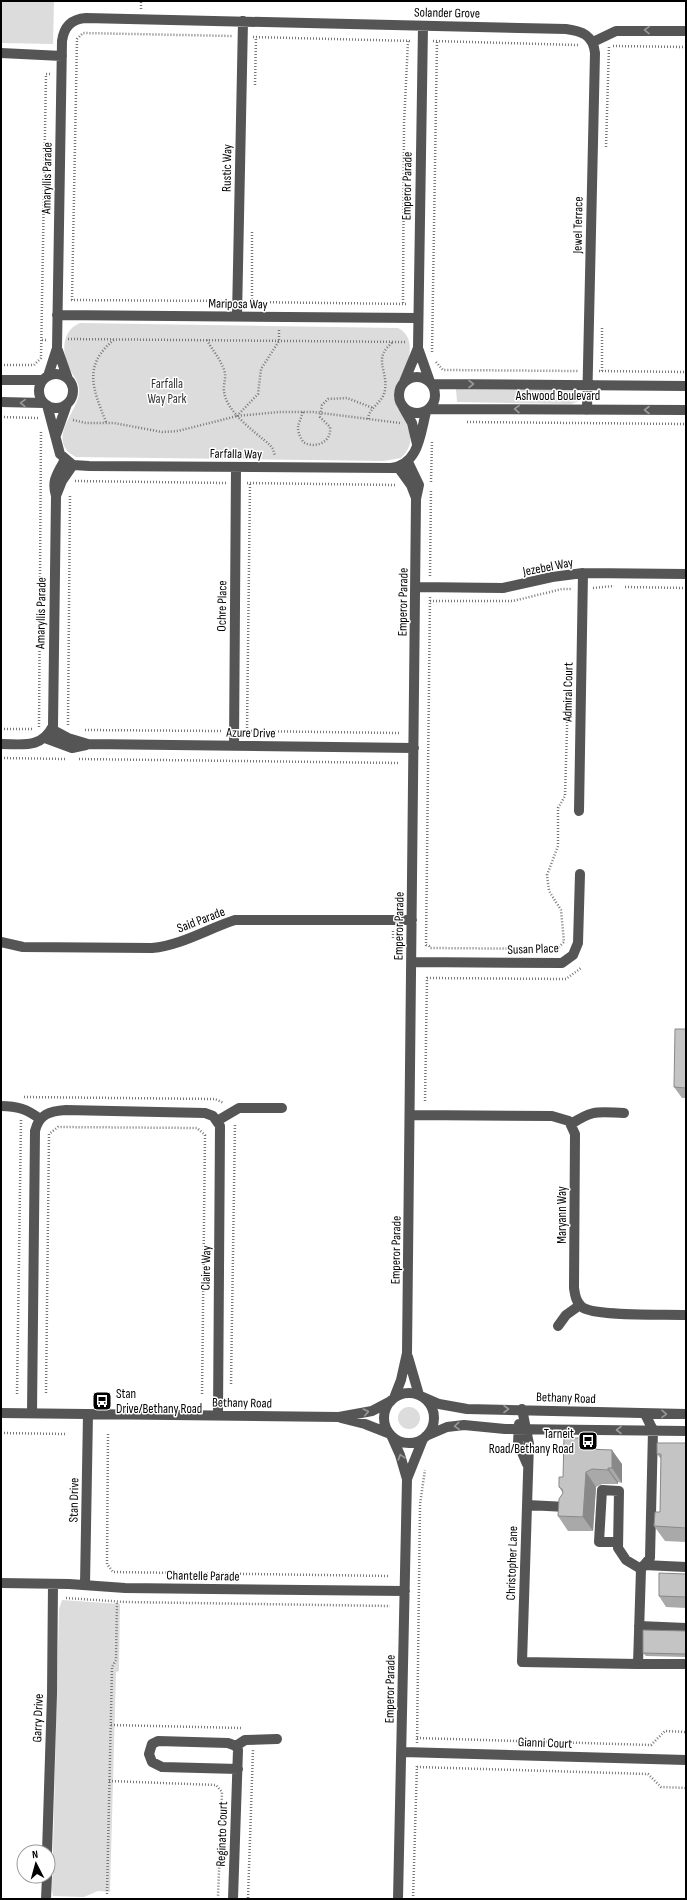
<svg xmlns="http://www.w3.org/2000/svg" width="687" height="1900" viewBox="0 0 687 1900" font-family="'Sofia Sans Condensed',sans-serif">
<rect width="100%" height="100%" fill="#fff"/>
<path fill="#dcdcdc" d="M 1,1 L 54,1 L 53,44 L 1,43 Z
M 80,323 L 398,328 C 416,337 410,359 403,374 C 400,381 395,386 394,393 C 393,413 426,434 401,458 L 383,461 L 76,457 C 44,440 79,411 79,392 C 80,382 73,376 69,368 C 61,352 62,330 80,323 Z
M 456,389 L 573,390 L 578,394 L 579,399 L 577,402 L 571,404 L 457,402 Z
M398 1418a11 11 0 1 1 22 0a11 11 0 1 1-22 0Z
M 62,1600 L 120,1604 L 119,1671 L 116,1672 L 110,1892 L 98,1891 L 84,1897 L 53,1896 L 52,1890 L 59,1609 Z"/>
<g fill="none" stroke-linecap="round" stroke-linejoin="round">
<path stroke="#777" stroke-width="2.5" stroke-dasharray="1 2" stroke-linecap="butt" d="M 141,9 L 141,1
M 253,37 L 412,41
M 433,41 L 578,45
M 613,46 L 686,47
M 255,85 L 256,37
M 606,147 L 609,46
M 71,300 L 226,301
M 72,300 L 77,39 L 83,33 L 232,36
M 249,302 L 408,304
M 252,302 L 252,232
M 403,303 L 404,124 L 408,41
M 68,339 L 407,342
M 42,340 L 47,340
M 207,340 C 212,350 220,358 224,370 C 227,377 223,384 224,391 C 226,412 255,432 270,445 L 273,449 L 275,456
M 432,352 L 437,41
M 436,362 L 443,370 L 578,371
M 1,365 L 34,365 L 41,358 L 46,74 L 51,74
M 599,371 L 686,372
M 602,371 L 602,328
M 303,412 C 298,427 295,427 303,442 C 314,449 332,443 330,427 L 320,417 L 322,405 L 328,399 L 347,398 L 373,408
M 237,416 L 258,394 L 261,369 L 279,341 L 279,329
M 1,417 L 38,418
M 368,419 C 369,407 383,403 385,390 C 388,369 372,359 393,342
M 73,420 L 86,423 L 114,423 L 162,432 L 178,431 L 237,416 L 279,412 L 313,412 L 400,423
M 106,422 C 93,389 82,365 115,339
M 467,422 L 686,424
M 75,481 L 226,483
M 431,482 L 432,441
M 247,483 L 396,485
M 430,576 L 431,489
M 625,587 L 686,588
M 593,588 L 614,586
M 430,597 L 426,945 L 429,946 L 430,948 L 557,949 L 564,942 L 561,910 L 549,891 L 547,875 L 558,846 L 558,808 L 565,796 L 568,694
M 430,601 L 513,601 L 562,589 L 572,589
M 68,725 L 70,494
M 39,727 L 41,432
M 1,729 L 34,729
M 85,730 L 222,731
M 245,731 L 399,733
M 247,731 L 250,483
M 1,758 L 66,759
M 79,759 L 399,763
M 393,938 L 393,931
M 24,1097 L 215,1099 L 224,1103
M 425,1101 L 427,978 L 566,979 L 581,968
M 231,1384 L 235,1123
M 46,1393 L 49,1134 L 58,1127 L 197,1128 L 205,1135 L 202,1395
M 17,1394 L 21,1120
M 1,1433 L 66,1434
M 108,1434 L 107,1564 L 113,1572 L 390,1576
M 66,1598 L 125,1602 L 390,1606
M 111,1725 L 242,1728
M 417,1738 L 651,1745 L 665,1731 L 686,1732
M 417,1743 L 420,1504 L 425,1470
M 417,1767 L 648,1774 L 661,1787 L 686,1788
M 109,1781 L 216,1785 L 222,1792 L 218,1897
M 107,1894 L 112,1667 L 116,1660 L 117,1602
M 248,1898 L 253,1750
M 413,1899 L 417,1764"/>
<path stroke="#555" stroke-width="10" d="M 593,42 L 616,31 L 686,31
M 1,53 L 62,56
M 57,315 L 418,318
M 237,316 L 243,21
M 57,348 L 68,379
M 418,348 L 430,382
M39 391a17 17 0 1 1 34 0a17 17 0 1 1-34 0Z
M 48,376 L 57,348 L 62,41 C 64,26 72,19 86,18 L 566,29 C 582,31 593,35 595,53 L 587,410
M399 395a18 18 0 1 1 36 0a18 18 0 1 1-36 0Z
M 1,380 L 43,380
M 404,382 L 418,348 L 423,26
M 432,384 L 686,386
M 1,402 L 44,403
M 47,405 L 60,454 L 73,465 L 89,466 L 391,468 C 419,464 420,435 426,412
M 403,407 L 412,423 L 417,444
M 430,409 L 686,410
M 56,435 L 67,404
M 398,467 L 411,485 L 416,498
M 56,496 L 62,481 L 73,465
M 416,587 L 503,588 L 552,577 L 583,573 L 686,574
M 51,729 L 68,738 L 88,744 L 414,748
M 45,738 L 72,748 L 86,745
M 1,744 C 23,744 41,749 53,726 L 56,496 C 51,479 58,474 65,459
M 234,746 L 236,467
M 579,811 L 583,573
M 1,942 L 23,947 L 152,948 C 182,945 207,929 235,920 L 412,920
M 412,962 L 562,963 L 573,955 L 578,943 L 580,874
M 1,1106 C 17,1106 27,1109 40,1119
M 411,1115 L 552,1116 L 569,1121 L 575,1134 L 574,1288 C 575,1295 576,1302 582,1307 C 595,1317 667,1314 686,1315
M 217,1121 L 239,1108 L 282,1108
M 571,1124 C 594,1109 598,1112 624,1113
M 558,1326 L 566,1315 L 580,1305
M 408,1357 L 419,1395
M384 1418a25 25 0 1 1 50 0a25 25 0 1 1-50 0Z
M 423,1397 L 439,1404 L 467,1409 L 686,1414
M 394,1398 L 401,1380 L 407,1353 L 416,499 L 419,485 L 408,462
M 522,1409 L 529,1444 L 522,1662 L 638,1664 L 641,1569 L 650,1558 L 653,1430 L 645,1414
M 1,1413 L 339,1417 L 372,1411 L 391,1401
M 32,1413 L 35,1131 C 39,1114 50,1111 66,1110 L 205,1113 L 213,1116 L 220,1126 L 218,1415
M 341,1418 L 365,1424 L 388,1433
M 519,1424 L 518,1443 L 527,1464
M 426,1436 L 447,1427 L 464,1425 L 505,1429 L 686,1431
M 392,1437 L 400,1455 L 407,1479 L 398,1899
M 407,1479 L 423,1439
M 527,1505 L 567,1507
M 618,1542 L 599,1542 L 602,1490 L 619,1491 L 618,1548 L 626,1560 L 641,1569
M 644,1565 L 686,1567
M 1,1583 L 69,1584 L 125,1588 L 405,1591
M 85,1585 L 88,1414
M 639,1626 L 686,1628
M 638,1664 L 686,1664
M 236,1746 L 228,1743 L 158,1741 L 152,1744 L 149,1754 L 152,1762 L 162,1767 L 238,1769
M 236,1746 L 245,1740 L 277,1739
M 403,1752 L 686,1760
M 47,1852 L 52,1694 L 53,1584
M 46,1899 L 47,1876
M 233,1899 L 238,1750 L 236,1746"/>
</g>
<path fill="#a9a9a9" d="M 686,1029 L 686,1098 L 682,1098 L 674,1087 Z
M 587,1438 L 595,1450 L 622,1464 L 622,1483 L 618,1482 L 618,1484 L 602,1484 L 596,1487 L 593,1531 L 568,1531 L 558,1516 L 563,1493 L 559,1487 L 563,1477 Z
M 686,1443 L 686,1542 L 665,1541 L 654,1526 L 660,1512 L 661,1459 L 657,1454 Z
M 686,1574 L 686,1608 L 666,1607 L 659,1596 Z
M 686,1631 L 686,1657 L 646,1656 L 643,1653 Z"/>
<path fill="#898989" d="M 587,1438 L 597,1453 L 587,1449 Z
M 612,1450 L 622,1464 L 622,1483 L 612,1468 Z
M 608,1468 L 618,1482 L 618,1484 L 608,1470 Z
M 586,1472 L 596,1487 L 593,1531 L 583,1517 Z"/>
<path fill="#c4c4c4" stroke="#898989" d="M 675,1029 L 686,1029 L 686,1088 L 674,1087 Z
M 564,1438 L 587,1438 L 587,1449 L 612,1450 L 612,1468 L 608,1468 L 608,1470 L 592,1469 L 586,1472 L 583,1517 L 558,1516 L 559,1499 L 563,1493 L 562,1489 L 559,1487 L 559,1477 L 563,1477 Z
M 657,1443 L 686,1443 L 686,1528 L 654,1526 L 655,1512 L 660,1512 L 661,1454 L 657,1454 Z
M 659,1573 L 686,1574 L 686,1597 L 659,1596 Z
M 643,1630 L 686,1631 L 686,1654 L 643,1653 Z"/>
<defs><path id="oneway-chevron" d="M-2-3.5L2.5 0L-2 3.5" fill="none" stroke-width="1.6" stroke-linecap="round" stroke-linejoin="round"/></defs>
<g stroke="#999">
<use href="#oneway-chevron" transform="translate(647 30) rotate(-179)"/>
<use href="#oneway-chevron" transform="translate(471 384)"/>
<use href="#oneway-chevron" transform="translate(23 403) rotate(-179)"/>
<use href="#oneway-chevron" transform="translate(517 409) rotate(-179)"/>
<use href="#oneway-chevron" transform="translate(647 410) rotate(180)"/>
<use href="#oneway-chevron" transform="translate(506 1409)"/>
<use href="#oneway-chevron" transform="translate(366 1412) rotate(-13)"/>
<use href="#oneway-chevron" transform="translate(664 1414) rotate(1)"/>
<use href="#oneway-chevron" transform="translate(457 1426) rotate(175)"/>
<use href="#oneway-chevron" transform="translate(619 1430) rotate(-180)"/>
<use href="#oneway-chevron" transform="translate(401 1457) rotate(-107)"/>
</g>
<defs>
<g id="bus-square" transform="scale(1)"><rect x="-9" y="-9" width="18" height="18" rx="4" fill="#000" stroke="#fff"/><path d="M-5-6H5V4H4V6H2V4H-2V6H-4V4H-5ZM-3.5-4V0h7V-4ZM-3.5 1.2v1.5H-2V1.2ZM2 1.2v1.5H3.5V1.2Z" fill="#fff"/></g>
</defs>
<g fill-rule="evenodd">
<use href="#bus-square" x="102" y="1401"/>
<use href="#bus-square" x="588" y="1441"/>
</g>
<g text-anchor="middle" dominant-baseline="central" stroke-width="3" stroke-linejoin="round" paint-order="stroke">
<g font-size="13" fill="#000" stroke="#fff">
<text transform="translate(447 13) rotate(1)">Solander Grove</text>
<text transform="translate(227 168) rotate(-89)">Rustic Way</text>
<text transform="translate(47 178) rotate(-89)">Amaryllis Parade</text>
<text transform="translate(407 186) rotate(-89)">Emperor Parade</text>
<text transform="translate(578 225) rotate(-89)">Jewel Terrace</text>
<text transform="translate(238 304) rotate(1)">Mariposa Way</text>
<text x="558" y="396">Ashwood Boulevard</text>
<text transform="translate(236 454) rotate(1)">Farfalla Way</text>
<text transform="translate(548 567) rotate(-11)">Jezebel Way</text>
<text transform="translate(403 602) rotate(-89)">Emperor Parade</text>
<text transform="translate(222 606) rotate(-89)">Ochre Place</text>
<text transform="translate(41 613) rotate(-89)">Amaryllis Parade</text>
<text transform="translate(568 692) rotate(-89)">Admiral Court</text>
<text transform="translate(251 733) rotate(1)">Azure Drive</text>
<text transform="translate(201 920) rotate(-21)">Said Parade</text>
<text transform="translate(399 926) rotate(-89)">Emperor Parade</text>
<text transform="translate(533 949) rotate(-2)">Susan Place</text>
<text transform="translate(562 1215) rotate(-90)">Maryann Way</text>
<text transform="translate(396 1250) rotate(-89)">Emperor Parade</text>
<text transform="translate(206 1268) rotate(-89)">Claire Way</text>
<text transform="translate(566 1398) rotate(2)">Bethany Road</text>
<text transform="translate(242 1403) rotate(1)">Bethany Road</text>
<text transform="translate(74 1500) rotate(-89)">Stan Drive</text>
<text transform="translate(512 1563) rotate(-88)">Christopher Lane</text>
<text transform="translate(203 1576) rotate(1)">Chantelle Parade</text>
<text transform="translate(390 1689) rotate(-89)">Emperor Parade</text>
<text transform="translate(38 1718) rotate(-88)">Garry Drive</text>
<text transform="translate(545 1743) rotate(2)">Gianni Court</text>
<text transform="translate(222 1834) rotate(-88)">Reginato Court</text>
</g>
<g font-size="13" fill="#333" stroke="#fff">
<text x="167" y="384">Farfalla<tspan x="167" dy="15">Way Park</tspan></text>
</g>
<g font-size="13" fill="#000" stroke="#fff" text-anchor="start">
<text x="116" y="1394">Stan<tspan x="116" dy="15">Drive/Bethany Road</tspan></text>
<text x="574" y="1434" text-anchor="end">Tarneit<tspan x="574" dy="15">Road/Bethany Road</tspan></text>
</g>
</g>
<rect width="687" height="1900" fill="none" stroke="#000000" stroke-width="4"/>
<g transform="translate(36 1864) rotate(354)"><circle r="19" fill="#ffffff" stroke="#999999"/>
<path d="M0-3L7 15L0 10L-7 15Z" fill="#000000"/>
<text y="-6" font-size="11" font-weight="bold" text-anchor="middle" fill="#000000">N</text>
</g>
</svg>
